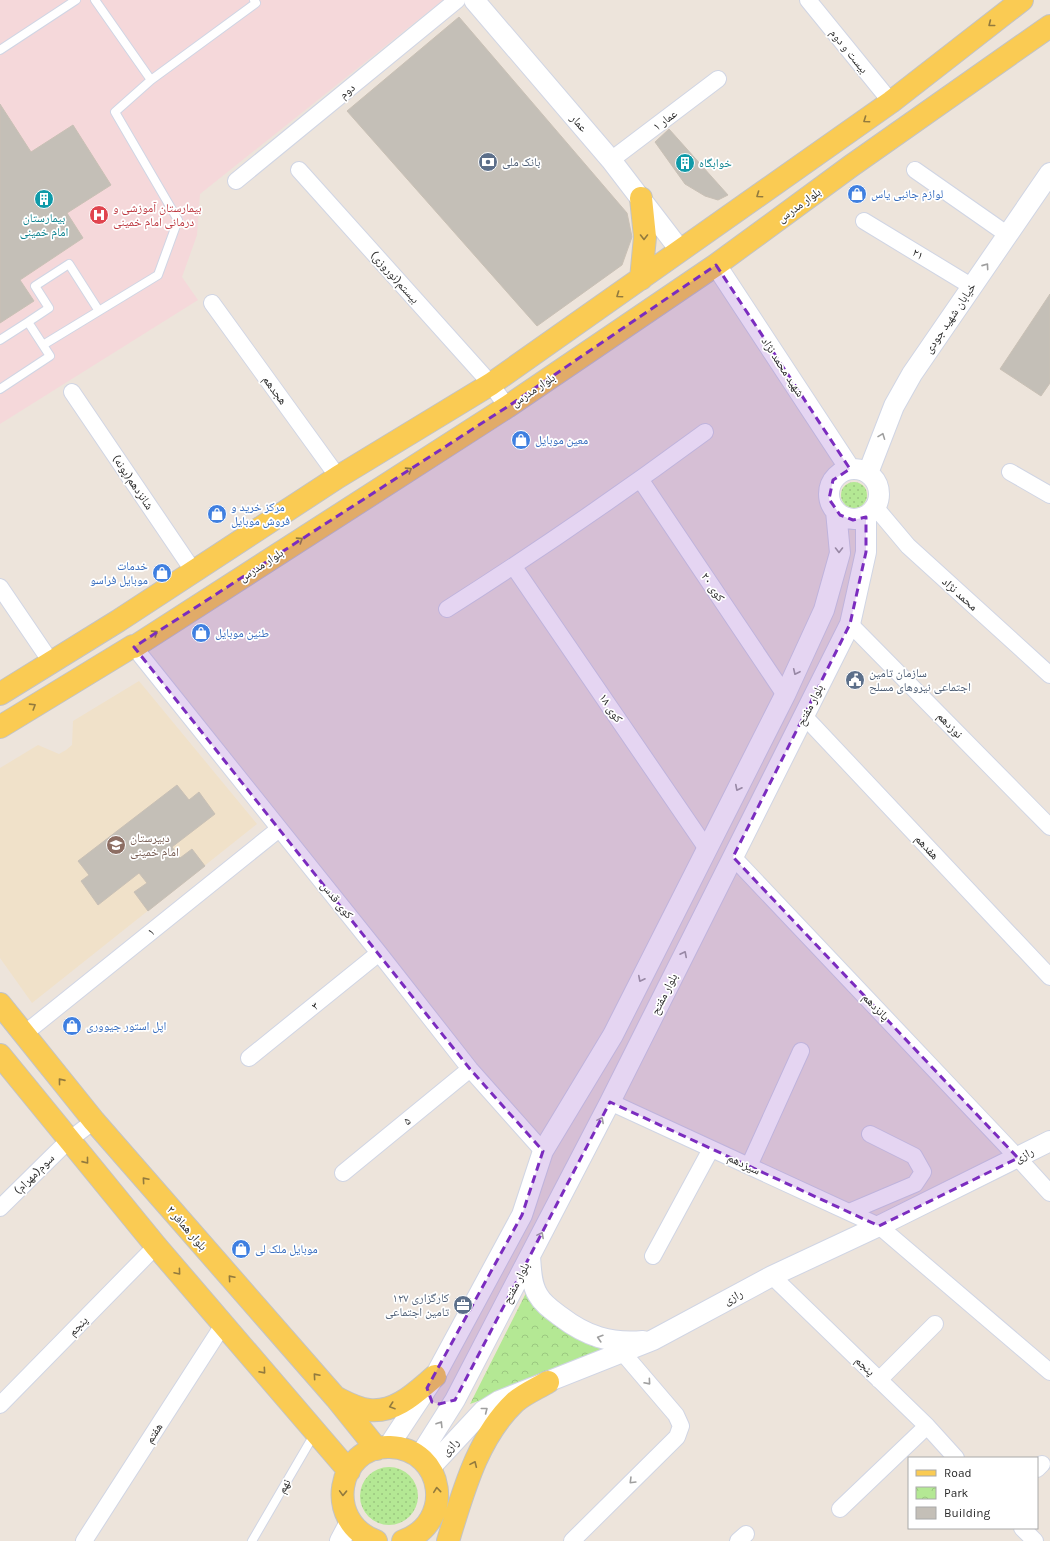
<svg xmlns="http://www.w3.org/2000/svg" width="1050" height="1541" viewBox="0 0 1050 1541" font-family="Karla,'Noto Naskh Arabic',sans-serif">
<defs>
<pattern id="grass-dots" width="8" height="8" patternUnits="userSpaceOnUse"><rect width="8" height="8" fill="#b4e894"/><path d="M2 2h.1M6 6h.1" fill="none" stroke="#9bc780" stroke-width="1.8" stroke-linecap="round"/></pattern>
<pattern id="park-crowns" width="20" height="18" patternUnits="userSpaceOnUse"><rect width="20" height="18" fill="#b4e894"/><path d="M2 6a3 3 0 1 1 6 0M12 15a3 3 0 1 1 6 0" fill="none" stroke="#9bc780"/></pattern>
</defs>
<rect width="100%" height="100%" fill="#ede4db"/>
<path fill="#f0e1c9" d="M 139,681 L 257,824 L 32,1003 L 0,958 L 0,768 L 38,745 L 59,754 L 66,750 L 72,745 L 73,721 Z"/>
<path fill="#f5d8da" d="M 0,0 L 443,0 L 200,194 L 197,235 L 182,277 L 198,300 L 0,424 Z"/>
<path fill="url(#grass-dots)" d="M841 495a13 13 0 1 1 26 0a13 13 0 1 1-26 0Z
M360 1496a29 29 0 1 1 58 0a29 29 0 1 1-58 0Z"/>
<path fill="url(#park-crowns)" d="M 526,1293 L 563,1330 L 615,1351 L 470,1404 Z"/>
<path fill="#c4bfb7" stroke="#c9c0b5" d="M 459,17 L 627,213 L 632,237 L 622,265 L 537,326 L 347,111 Z
M 0,104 L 31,152 L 73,125 L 111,185 L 67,213 L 83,238 L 20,280 L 34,301 L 0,323 Z
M 669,129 L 728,195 L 718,200 L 705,196 L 685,184 L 655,142 Z
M 1050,294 L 1050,383 L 1041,396 L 1000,369 Z
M 177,785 L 189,800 L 199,792 L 215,814 L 172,847 L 180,858 L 192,849 L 205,866 L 148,911 L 134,892 L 147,883 L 139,873 L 98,905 L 81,881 L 89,875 L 78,861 Z"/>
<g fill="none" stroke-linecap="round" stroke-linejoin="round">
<g stroke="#d0d5e4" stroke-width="10">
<path id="service" d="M 95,0 L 151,80 L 256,3 L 254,0
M 0,50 L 76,0
M 28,322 L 49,308 L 35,286 L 69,264 L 99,311
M 0,340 L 28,322 L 50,356 L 0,389
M 43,345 L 158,275 L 178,220 L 115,112 L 151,80
M 252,1541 L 315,1433"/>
</g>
<g stroke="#d0d5e4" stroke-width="18">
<path id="minor" d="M 808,0 L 891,102
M 611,160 L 718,79
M 299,170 L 491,384 L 507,407
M 915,170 L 1008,235
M 236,181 L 457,0
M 864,221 L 971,286
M 212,303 L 338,477
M 72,392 L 194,572
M 1010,472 L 1050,495
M 640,479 L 785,695
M 876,508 L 908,546 L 1050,675
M 514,567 L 707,849
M 0,587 L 51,662
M 447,609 C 535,553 621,494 705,432
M 850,624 L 1050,827
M 134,647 L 379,953 L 470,1069 L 543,1151
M 804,716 L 1050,977
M 733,857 L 1018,1158 L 1050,1193
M 24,1034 L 279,829
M 249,1058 L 379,953
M 610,1102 L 879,1226 L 1050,1372
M 749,1166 L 801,1051
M 343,1173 L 470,1069
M 0,1208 L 69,1140 L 94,1121
M 849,1212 L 915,1184 L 923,1172 L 914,1156 L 870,1134
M 653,1256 L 711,1149
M 772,1276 L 927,1426 L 956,1458
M 879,1380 L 935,1324
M 0,1405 L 156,1246
M 1037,1469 L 1042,1464
M 840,1509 L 927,1426
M 1022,1528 L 1035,1541
M 84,1541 L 223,1325
M 572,1541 L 677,1437 L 681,1426 L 676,1415 L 623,1353
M 738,1541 L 746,1534"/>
</g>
<g stroke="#d0d5e4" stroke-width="22">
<path id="tertiary" d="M 474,0 L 611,160 L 680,250
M 716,265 L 850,469
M829 494a25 25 0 1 1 50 0a25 25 0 1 1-50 0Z
M 868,473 L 894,406 L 912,374 L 1050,173
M 530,1256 C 531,1269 531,1284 538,1295 C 543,1304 552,1310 560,1316 C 586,1336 610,1344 643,1341
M 388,1447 L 435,1376 L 522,1215 L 543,1151 L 613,1035 L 785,695 L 824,610 L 840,553 L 836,511
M 419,1457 L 455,1400 L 610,1102 L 850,624 L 866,552 L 866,517
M 429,1469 L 483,1411 L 499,1401 L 653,1340 L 772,1276 L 879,1226 L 1050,1141
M 340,1541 L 350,1522"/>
</g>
<g stroke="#c3c3c3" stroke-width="24">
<path id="primary" d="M 641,198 L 645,237 L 641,279
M 0,694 L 118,621 L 338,477 L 491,384 L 891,102 L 1022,0
M 0,727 L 133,646 L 134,647 L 507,407 L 716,265 L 851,166 L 1050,26
M 0,1004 L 94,1121 L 336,1398 L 377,1449
M 0,1055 L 156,1246 L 349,1471
M 337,1398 C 347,1403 358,1409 369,1410 C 396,1413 416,1392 435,1376
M 376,1541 C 323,1522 337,1445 390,1447 C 445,1449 455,1523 403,1541
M 448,1541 C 463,1493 477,1438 515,1402 C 524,1394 538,1388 548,1382"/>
</g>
<use href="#service" stroke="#fff" stroke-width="8"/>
<use href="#minor" stroke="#fff" stroke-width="16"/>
<use href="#tertiary" stroke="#fff" stroke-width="20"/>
<use href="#primary" stroke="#facb53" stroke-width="22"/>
</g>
<defs><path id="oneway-chevron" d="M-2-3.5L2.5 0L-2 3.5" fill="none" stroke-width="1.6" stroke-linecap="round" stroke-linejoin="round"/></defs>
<g stroke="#927a3e">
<use href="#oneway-chevron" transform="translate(991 24) rotate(142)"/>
<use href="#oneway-chevron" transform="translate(866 120) rotate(145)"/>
<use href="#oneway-chevron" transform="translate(759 195) rotate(145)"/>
<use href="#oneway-chevron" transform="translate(644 237) rotate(90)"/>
<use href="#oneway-chevron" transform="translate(619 295) rotate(145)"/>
<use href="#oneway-chevron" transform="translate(409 470) rotate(-33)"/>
<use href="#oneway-chevron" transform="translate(300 540) rotate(-33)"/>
<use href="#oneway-chevron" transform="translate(155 633) rotate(-33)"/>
<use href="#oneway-chevron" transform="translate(33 706) rotate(-32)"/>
<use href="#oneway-chevron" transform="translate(61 1081) rotate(-129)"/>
<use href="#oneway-chevron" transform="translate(86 1161) rotate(51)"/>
<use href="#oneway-chevron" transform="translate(145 1180) rotate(-131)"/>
<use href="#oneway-chevron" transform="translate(178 1272) rotate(50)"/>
<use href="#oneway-chevron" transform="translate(231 1278) rotate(-131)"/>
<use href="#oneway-chevron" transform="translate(263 1371) rotate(49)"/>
<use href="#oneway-chevron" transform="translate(316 1376) rotate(-131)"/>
<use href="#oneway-chevron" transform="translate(392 1406) rotate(161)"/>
<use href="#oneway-chevron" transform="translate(474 1464) rotate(-66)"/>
<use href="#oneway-chevron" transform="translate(437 1490) rotate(-96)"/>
<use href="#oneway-chevron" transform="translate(343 1493) rotate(92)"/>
</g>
<g stroke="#9f9f9f">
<use href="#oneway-chevron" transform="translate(986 266) rotate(-55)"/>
<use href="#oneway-chevron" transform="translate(882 436) rotate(-69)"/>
<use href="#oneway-chevron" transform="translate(839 550) rotate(90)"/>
<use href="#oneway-chevron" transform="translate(796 672) rotate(115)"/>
<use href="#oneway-chevron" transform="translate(738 788) rotate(117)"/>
<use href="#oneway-chevron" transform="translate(684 954) rotate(-63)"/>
<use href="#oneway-chevron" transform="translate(641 979) rotate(117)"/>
<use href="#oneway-chevron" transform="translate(601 1120) rotate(-62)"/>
<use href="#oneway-chevron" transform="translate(541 1235) rotate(-62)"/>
<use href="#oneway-chevron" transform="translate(600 1338) rotate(-163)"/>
<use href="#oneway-chevron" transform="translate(648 1382) rotate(49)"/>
<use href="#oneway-chevron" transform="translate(485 1410) rotate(-38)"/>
<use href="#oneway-chevron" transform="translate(440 1424) rotate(-58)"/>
<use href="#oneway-chevron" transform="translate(632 1481) rotate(135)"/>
</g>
<path fill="#7b2cbf" fill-opacity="0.2" stroke="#7b2cbf" stroke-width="3" stroke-dasharray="8 5" stroke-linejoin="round" d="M 716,265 L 850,469 L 833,480 L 829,499 L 840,515 L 853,520 L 866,517 L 866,552 L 850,624 L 733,857 L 1018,1158 L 879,1226 L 610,1102 L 455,1400 L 439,1404 L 432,1402 L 427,1388 L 522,1215 L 543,1151 L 470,1069 L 134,647 L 507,407 Z"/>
<defs>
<g id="bank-disc" transform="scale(1)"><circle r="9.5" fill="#5c6f8a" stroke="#fff"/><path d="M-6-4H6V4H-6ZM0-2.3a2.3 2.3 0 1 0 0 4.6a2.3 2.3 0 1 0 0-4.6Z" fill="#fff"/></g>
<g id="building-disc" transform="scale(1)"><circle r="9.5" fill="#0f9aa8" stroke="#fff"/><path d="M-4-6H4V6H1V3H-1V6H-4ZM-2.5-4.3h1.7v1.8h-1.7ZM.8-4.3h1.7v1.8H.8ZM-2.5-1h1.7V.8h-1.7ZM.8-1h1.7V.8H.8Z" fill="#fff"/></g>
<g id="shop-disc" transform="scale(1)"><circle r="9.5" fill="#3f7fe0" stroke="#fff"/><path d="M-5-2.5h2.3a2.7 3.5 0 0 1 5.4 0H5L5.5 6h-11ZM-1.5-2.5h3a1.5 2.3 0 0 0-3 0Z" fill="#fff"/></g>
<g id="hospital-disc" transform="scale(1)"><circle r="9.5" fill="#e0444e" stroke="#fff"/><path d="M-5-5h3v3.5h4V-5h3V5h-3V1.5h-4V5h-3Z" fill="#fff"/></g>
<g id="civic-disc" transform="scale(1)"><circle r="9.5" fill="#5c6f8a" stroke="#fff"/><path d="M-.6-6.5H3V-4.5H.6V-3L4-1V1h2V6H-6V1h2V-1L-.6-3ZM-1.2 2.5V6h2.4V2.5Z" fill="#fff"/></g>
<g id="school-disc" transform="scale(1)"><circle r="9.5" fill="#8d6e63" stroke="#fff"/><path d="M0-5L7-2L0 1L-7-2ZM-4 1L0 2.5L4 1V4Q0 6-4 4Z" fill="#fff"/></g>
<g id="office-disc" transform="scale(1)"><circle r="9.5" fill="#5c6f8a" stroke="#fff"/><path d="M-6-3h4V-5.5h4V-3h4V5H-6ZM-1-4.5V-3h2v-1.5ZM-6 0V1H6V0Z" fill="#fff"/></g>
</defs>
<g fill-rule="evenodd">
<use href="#bank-disc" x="488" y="162"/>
<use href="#building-disc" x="685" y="163"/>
<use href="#shop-disc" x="857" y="194"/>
<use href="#building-disc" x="44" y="199"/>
<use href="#hospital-disc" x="99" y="215"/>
<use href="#shop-disc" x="521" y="440"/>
<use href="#shop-disc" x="217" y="514"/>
<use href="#shop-disc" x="162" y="573"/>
<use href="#shop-disc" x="201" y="633"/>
<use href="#civic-disc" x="855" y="680"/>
<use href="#school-disc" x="116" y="845"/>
<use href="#shop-disc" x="72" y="1026"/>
<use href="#shop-disc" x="241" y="1249"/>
<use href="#office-disc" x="463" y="1305"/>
</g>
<g text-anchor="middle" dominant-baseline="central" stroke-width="3.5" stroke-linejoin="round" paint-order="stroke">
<g font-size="12" fill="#2a2a2a" stroke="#fff">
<text transform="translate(849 51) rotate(51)">بیست و دوم</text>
<text transform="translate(347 91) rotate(-39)">دوم</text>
<text transform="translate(665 120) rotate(-37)">عمار ۱</text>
<text transform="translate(579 123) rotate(49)">عمار</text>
<text transform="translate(799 205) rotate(-36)">بلوار مدرس</text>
<text transform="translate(918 254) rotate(31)">۲۱</text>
<text transform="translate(395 277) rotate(48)">بیستم(نوروزی)</text>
<text transform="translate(950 318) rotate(-56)">خیابان شهید جودی</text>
<text transform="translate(783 367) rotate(57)">شهید محمد نژاد</text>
<text transform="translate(275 390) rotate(54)">هجدهم</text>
<text transform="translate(533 390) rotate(-34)">بلوار مدرس</text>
<text transform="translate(133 482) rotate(56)">شانزدهم(پونه)</text>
<text transform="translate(261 565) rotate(-33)">بلوار مدرس</text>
<text transform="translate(713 587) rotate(56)">کوی ۲۰</text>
<text transform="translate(960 594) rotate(42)">محمد نژاد</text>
<text transform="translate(810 705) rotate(-63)">بلوار مفتح</text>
<text transform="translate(611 708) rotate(56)">کوی ۱۸</text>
<text transform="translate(950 725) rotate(46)">نوزدهم</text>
<text transform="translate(927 847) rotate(47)">هفدهم</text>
<text transform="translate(337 900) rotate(51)">کوی قدس</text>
<text transform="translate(151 932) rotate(-39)">۱</text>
<text transform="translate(664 994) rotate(-63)">بلوار مفتح</text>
<text transform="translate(315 1006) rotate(-39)">۳</text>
<text transform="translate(876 1007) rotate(46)">پانزدهم</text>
<text transform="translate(407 1121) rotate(-39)">۵</text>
<text transform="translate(1024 1155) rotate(-28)">رازی</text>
<text transform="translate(744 1164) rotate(25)">سیزدهم</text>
<text transform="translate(34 1174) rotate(-45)">سوم(مهرام)</text>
<text transform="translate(187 1228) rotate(49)">بلوار همافر ۲</text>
<text transform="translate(516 1283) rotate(-63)">بلوار مفتح</text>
<text transform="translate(733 1297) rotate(-28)">رازی</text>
<text transform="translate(78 1326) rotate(-46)">پنجم</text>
<text transform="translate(865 1366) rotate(44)">پنجم</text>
<text transform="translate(154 1433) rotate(-57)">هفتم</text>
<text transform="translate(450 1447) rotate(-47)">رازی</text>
<text transform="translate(284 1486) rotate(-60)">نهم</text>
</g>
<g font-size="12" fill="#4e5e75" stroke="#fff" text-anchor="start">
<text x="502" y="162">بانک ملی</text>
<text x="869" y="673">سازمان تامین<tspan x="869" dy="14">اجتماعی نیروهای مسلح</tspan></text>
<text x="449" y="1298" text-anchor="end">کارگزاری ۱۲۷<tspan x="449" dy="14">تامین اجتماعی</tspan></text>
</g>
<g font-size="12" fill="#0d838f" stroke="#fff" text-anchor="start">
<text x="699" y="163">خوابگاه</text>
<text x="44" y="218" text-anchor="middle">بیمارستان<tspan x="44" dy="14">امام خمینی</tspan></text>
</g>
<g font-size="12" fill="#366cbe" stroke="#fff" text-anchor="start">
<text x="871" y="194">لوازم جانبی یاس</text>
<text x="535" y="440">معین موبایل</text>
<text x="231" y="507">مرکز خرید و<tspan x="231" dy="14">فروش موبایل</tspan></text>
<text x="148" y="566" text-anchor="end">خدمات<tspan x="148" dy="14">موبایل فراسو</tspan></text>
<text x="215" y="633">طنین موبایل</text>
<text x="86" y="1026">اپل استور جيووری</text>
<text x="255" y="1249">موبایل ملک لی</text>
</g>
<g font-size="12" fill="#be3a42" stroke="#fff" text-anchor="start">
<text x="113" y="208">بیمارستان آموزشی و<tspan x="113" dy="14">درمانی امام خمینی</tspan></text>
</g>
<g font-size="12" fill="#785e54" stroke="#fff" text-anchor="start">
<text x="130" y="838">دبیرستان<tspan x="130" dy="14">امام خمینی</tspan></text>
</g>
</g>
<rect x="908" y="1457" width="130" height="72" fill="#ffffff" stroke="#aaaaaa"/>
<rect x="916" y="1470" width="20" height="6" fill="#facb53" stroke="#aaaaaa"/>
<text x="944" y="1477" font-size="12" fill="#2a2a2a">Road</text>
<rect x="916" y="1487" width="20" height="12" fill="url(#park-crowns)" stroke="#aaaaaa"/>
<text x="944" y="1497" font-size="12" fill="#2a2a2a">Park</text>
<rect x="916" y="1507" width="20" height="12" fill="#c4bfb7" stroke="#aaaaaa"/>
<text x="944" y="1517" font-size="12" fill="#2a2a2a">Building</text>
</svg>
